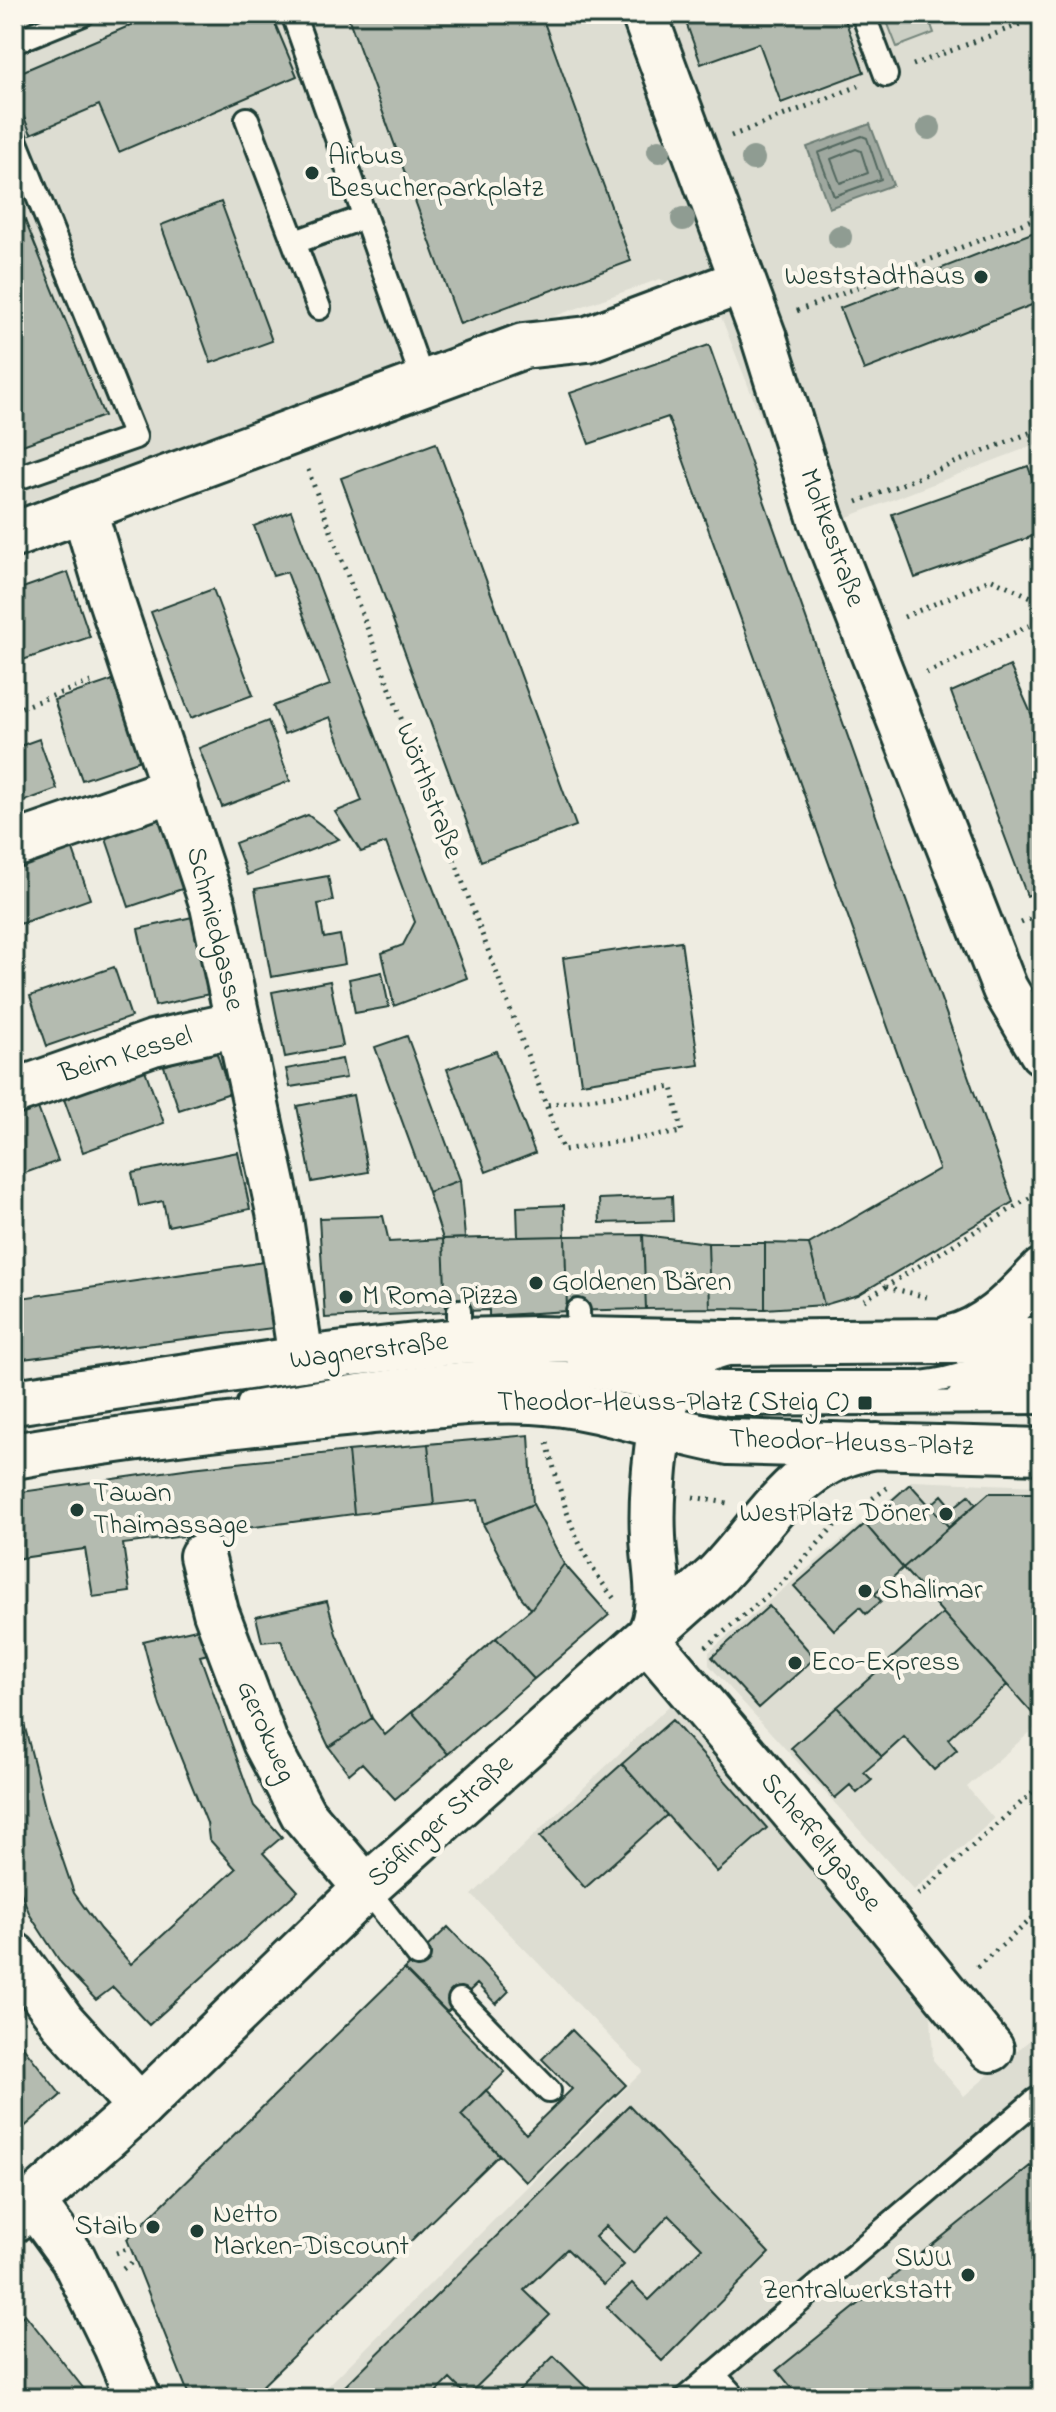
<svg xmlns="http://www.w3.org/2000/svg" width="1056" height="2412" viewBox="0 0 1056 2412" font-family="'Indie Flower',sans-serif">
<rect width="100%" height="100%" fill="#eeece1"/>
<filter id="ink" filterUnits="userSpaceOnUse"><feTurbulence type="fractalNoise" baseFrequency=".0125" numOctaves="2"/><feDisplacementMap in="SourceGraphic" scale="16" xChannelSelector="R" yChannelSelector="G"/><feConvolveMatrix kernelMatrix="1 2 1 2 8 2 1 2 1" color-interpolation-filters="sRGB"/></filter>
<g filter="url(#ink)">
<path fill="#ddddd2" d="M 14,14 L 1042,14 L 1042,442 L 806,533 L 716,304 L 660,279 L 14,507 Z
M 911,1481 L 1042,1486 L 1042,1722 L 967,1787 L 994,1819 L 914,1890 L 709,1665 L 709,1652 Z
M 672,1703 L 931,2012 L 933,2060 L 964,2096 L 1038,2033 L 1042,2037 L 1042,2398 L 316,2398 L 643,2071 L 472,1895 Z"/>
<path fill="#cbcfc4" stroke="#75867c" stroke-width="2" d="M 884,14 L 927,14 L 934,33 L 897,47 Z"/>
<path fill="#9fa89f" stroke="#6c7d74" stroke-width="2" d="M 870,124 L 893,185 L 829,208 L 807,147 Z"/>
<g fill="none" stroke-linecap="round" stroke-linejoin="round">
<path stroke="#52685f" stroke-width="2" d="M 862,136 L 867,138 L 881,179 L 834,196 L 818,153 Z
M 856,149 L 861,151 L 868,173 L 840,183 L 831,159 Z"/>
</g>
<path fill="#b4bbb0" stroke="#1f3d34" stroke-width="2" d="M 157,14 L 271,14 L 297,76 L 119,152 L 99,105 L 31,134 L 14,94 L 14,75 Z
M 347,14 L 541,14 L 631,261 L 460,324 Z
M 683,14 L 843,14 L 864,72 L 781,103 L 759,43 L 701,64 Z
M 14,193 L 104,416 L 14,448 Z
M 221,202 L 272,341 L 211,363 L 161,225 Z
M 1042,229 L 1042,301 L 864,370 L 840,308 Z
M 709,345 L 1013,1202 L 858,1295 L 824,1305 L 809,1244 L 939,1169 L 668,417 L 589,444 L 570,393 Z
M 436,443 L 576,826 L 481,861 L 341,478 Z
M 1028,466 L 1042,506 L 1042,533 L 915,578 L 892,514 Z
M 291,511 L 467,978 L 394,1006 L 382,953 L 403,945 L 415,922 L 386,843 L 361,852 L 335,812 L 362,801 L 330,717 L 284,734 L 273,706 L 330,685 L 287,572 L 273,576 L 254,526 Z
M 68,572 L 90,637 L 14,663 L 14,591 Z
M 213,589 L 253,695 L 191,718 L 151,612 Z
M 1010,666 L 1042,738 L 1042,889 L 1027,896 L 951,692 Z
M 113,680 L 141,760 L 82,780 L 54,700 Z
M 268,721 L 290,781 L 222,807 L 199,748 Z
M 39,739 L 57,789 L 14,805 L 14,748 Z
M 308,815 L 339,839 L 247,875 L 235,843 Z
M 161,817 L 185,888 L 129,907 L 105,836 Z
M 72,847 L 90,899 L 14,926 L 14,867 Z
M 328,876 L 333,901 L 318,904 L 324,938 L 340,935 L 345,964 L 271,977 L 255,889 Z
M 197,916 L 214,993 L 155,1006 L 138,929 Z
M 681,941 L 699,1065 L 581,1083 L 563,958 Z
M 114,967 L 131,1017 L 47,1046 L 30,996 Z
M 382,972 L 389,1007 L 355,1013 L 349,979 Z
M 330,981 L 343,1046 L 285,1057 L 272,992 Z
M 407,1036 L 460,1180 L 428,1192 L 375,1047 Z
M 215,1048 L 230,1093 L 179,1110 L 164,1066 Z
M 496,1051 L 535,1153 L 486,1172 L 447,1069 Z
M 342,1059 L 346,1078 L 290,1087 L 286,1069 Z
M 145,1070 L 164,1123 L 83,1152 L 64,1099 Z
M 353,1095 L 368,1172 L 312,1182 L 297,1106 Z
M 38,1108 L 58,1161 L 14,1177 L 14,1117 Z
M 238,1152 L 250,1209 L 168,1226 L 163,1201 L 139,1206 L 132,1173 Z
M 460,1180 L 465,1238 L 443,1239 L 428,1192 Z
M 672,1196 L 673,1221 L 600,1223 L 599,1199 Z
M 564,1205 L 565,1236 L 518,1237 L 517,1207 Z
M 383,1216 L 389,1242 L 443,1239 L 446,1312 L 325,1318 L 319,1218 Z
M 643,1235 L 708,1243 L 710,1308 L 646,1309 Z
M 643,1235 L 646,1309 L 567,1311 L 565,1236 Z
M 565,1236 L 567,1311 L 489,1316 L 489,1310 L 446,1312 L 443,1239 Z
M 708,1243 L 765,1243 L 765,1309 L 710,1308 Z
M 765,1243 L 809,1244 L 824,1305 L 765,1309 Z
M 271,1261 L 281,1327 L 14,1360 L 14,1299 Z
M 529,1435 L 533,1504 L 483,1524 L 478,1500 L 434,1505 L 428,1444 Z
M 428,1444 L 434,1505 L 354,1514 L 348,1451 Z
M 348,1451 L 354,1514 L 123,1544 L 130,1592 L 93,1597 L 85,1549 L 14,1559 L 14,1493 L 191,1468 Z
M 910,1484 L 949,1527 L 903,1568 L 865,1524 Z
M 989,1493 L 1033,1493 L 1042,1503 L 1041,1723 L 903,1568 Z
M 942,1495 L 953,1508 L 969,1495 L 976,1504 L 949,1527 L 930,1506 Z
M 533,1504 L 564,1564 L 531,1609 L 521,1597 L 483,1524 Z
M 865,1524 L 903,1568 L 875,1594 L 881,1601 L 866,1614 L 860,1607 L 834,1630 L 794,1586 Z
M 564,1564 L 609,1615 L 534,1679 L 496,1638 L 531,1609 Z
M 327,1601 L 336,1634 L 372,1718 L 329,1747 L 291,1668 L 281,1640 L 262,1642 L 256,1617 Z
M 769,1606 L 815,1658 L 759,1708 L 712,1657 Z
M 943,1613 L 1007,1685 L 948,1739 L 957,1750 L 934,1770 L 904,1737 L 882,1757 L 837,1707 Z
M 214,1625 L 220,1651 L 200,1656 L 254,1806 L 282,1837 L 263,1853 L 298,1891 L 149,2025 L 113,1987 L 96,2000 L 61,1963 L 30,1915 L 14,1875 L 14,1684 L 46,1811 L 74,1893 L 100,1929 L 131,1964 L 236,1869 L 209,1839 L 207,1823 L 160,1706 L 143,1641 Z
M 496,1638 L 534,1679 L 448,1754 L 412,1712 Z
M 837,1707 L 882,1757 L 864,1772 L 872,1780 L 857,1793 L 850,1785 L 835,1798 L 791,1748 Z
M 412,1712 L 448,1754 L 395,1799 L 362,1763 L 349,1774 L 329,1747 L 372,1718 L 385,1735 Z
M 672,1720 L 767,1828 L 717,1872 L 622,1764 Z
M 622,1764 L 667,1815 L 585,1888 L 540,1837 Z
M 448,1927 L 509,1991 L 496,2004 L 477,1984 L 447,2012 L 404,1969 Z
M 404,1969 L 505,2072 L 461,2115 L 499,2155 L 250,2398 L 190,2398 L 127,2239 Z
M 572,2030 L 626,2085 L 526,2182 L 461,2115 L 486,2090 L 526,2134 L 572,2089 L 542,2059 Z
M 14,2035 L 61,2095 L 14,2136 Z
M 629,2105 L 769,2253 L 662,2361 L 607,2307 L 632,2283 L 649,2300 L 702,2248 L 669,2215 L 633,2253 L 606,2226 L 595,2237 L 624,2265 L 604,2285 L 567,2249 L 524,2290 L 550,2315 L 467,2396 L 450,2379 L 431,2398 L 333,2398 Z
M 1030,2166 L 1042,2181 L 1042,2398 L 800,2398 L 777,2370 Z
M 25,2314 L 91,2398 L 14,2398 L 14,2323 Z
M 554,2356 L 597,2398 L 512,2398 Z"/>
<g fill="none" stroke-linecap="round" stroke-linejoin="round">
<g stroke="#1f3d34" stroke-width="28">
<path id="service" d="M 293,14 L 424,384
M 863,14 L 886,75
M 14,42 L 83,14
M 247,119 L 319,308
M 14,137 L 135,437 L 14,479
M 295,242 L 365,217
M 459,1311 L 459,1341
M 578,1311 L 579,1339
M 578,1358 L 721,1383 L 921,1383 C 957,1379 988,1368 1018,1347
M 995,1383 L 1042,1383
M 959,1396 L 1009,1376 L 1042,1352
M 249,1403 C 355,1387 467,1364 575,1374 C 627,1379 677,1398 730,1404 L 1042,1402
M 366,1888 L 418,1955
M 460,2000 L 549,2091
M 713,2374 L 735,2398
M 686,2398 L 1036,2100 L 1042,2107"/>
</g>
<g stroke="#1f3d34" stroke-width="50">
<path id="minor" d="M 644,14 L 764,338 L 820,517 L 1005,989 L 1042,1052
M 84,510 L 110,597 L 213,906 L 279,1212 L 301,1359
M 14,535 L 523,346 L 588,339 L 743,281
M 14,845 L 175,789
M 14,1092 L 153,1043 L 238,1024
M 202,1556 L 216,1612 L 265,1742 L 303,1814 L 366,1888
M 647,1639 L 888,1923 L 991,2049
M 14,1955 L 62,2021 L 140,2107
M 33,2203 L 73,2258 L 116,2346 L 138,2398"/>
</g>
<g stroke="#1f3d34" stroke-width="50">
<path id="tertiary" d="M 951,1338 C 989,1329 1016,1298 1042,1271
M 14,1402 L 301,1359 L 459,1341 L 535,1339 L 727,1343 L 1042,1340
M 14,1456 C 129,1436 247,1423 364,1412 C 419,1407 477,1398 533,1401 C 600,1404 664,1431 729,1442 L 1042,1451
M 647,1639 C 666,1610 654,1570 653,1537 C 651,1498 657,1399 680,1369 C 692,1354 709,1347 727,1343
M 14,2219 L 140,2107 L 366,1888 L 715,1577 C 767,1524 795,1458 877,1446"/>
</g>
<path stroke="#1f3d34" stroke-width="5" stroke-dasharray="2 6" stroke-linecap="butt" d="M 913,65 L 1042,16
M 731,136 L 859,86
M 797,311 L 1042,216
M 308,470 L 563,1150 L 682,1132 L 672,1087 L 546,1105
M 857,502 L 1042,428
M 904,617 L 992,579 L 1042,602
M 926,673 L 1042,620
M 14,710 L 96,680
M 1021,923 L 1042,914
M 886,1287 L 927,1297
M 864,1300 L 1042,1190
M 547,1443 C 565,1507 573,1548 616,1601
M 693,1497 L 727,1503
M 706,1647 L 782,1583 L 834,1526 L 887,1488
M 918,1895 L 1042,1784
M 977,1967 L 1042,1910
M 116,2253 L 130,2248
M 123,2269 L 135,2260"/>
<use href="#service" stroke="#fbf7ec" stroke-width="22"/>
<use href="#minor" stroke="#fbf7ec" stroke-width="44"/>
<use href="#tertiary" stroke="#fbf7ec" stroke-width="44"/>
</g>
<g fill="#8f9c92">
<circle cx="929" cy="128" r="12"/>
<circle cx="659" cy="151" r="12"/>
<circle cx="753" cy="159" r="12"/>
<circle cx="683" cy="219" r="12"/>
<circle cx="840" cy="237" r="12"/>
</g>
</g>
<g fill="#1f3d34" stroke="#fbf7ec" stroke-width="3">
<circle cx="312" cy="173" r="8"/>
<circle cx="981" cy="277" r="8"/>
<circle cx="536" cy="1283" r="8"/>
<circle cx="346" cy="1297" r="8"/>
<rect x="857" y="1395" width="16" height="16" rx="4"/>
<circle cx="77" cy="1510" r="8"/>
<circle cx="946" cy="1514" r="8"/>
<circle cx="865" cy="1591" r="8"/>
<circle cx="795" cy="1663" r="8"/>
<circle cx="153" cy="2227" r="8"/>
<circle cx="197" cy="2231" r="8"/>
<circle cx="968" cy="2275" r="8"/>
</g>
<g text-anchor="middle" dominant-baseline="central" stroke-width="8" stroke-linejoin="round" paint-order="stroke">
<g font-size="28" fill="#1f3d34" stroke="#fbf7ec" text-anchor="start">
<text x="328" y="157">Airbus<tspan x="328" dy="32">Besucherparkplatz</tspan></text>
<text x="965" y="277" text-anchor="end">Weststadthaus</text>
<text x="552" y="1283">Goldenen Bären</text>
<text x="362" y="1297">M Roma Pizza</text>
<text x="849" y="1403" text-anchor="end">Theodor-Heuss-Platz (Steig C)</text>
<text x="93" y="1494">Tawan<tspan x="93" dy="32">Thaimassage</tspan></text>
<text x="930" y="1514" text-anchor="end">WestPlatz Döner</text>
<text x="881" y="1591">Shalimar</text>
<text x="811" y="1663">Eco-Express</text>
<text x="213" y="2215">Netto<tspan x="213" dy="32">Marken-Discount</tspan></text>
<text x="137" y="2227" text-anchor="end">Staib</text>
<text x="952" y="2259" text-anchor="end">SWU<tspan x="952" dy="32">Zentralwerkstatt</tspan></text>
</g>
<g font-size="28" fill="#1f3d34" stroke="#fbf7ec">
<text transform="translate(831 538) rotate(70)">Moltkestraße</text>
<text transform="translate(428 791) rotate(69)">Wörthstraße</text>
<text transform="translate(214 929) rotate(76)">Schmiedgasse</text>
<text transform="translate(126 1056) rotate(-17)">Beim Kessel</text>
<text transform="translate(369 1352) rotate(-7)">Wagnerstraße</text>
<text transform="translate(851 1444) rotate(2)">Theodor-Heuss-Platz</text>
<text transform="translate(265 1732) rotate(66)">Gerokweg</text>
<text transform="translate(441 1822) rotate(-42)">Söflinger Straße</text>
<text transform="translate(820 1843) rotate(50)">Scheffeltgasse</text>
</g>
</g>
<rect width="1056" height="2412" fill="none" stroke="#fbf7ec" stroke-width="48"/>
<rect x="24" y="24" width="1008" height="2364" fill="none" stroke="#1f3d34" stroke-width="3" filter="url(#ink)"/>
</svg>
